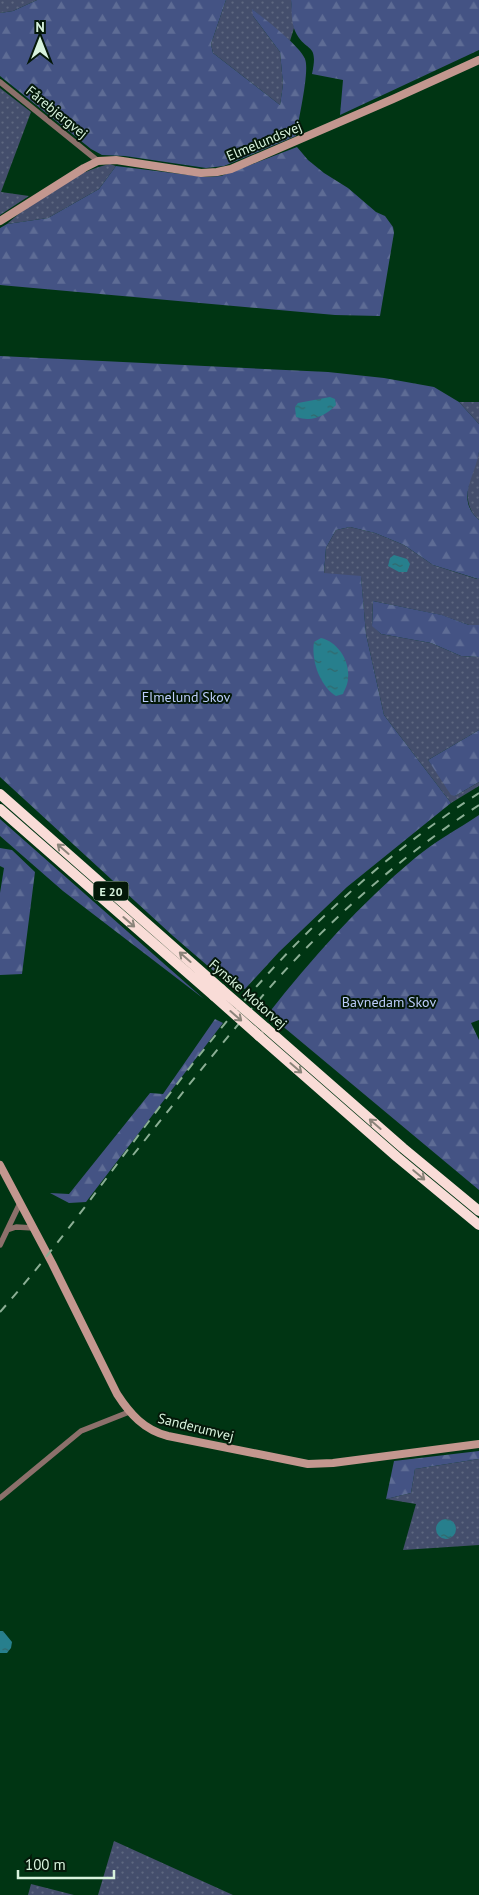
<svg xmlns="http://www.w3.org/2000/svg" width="479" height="1895" viewBox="0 0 479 1895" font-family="'PT Sans',sans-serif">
<defs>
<pattern id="grass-dots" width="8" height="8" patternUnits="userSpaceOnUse" patternTransform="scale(1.25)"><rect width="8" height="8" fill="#444e6c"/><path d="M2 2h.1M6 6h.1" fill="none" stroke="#5e6881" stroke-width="1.8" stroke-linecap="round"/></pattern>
<pattern id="forest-firs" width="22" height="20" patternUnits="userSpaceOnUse" patternTransform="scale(1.25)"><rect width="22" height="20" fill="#445384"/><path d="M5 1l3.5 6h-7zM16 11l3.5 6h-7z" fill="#5e6c95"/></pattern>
<pattern id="water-ripples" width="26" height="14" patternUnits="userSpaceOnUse" patternTransform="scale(1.25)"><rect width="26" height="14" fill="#277f8d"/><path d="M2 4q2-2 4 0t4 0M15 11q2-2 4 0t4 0" fill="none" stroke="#33676b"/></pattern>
</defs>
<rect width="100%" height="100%" fill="#003513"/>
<path fill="url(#grass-dots)" d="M 0,0 L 37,0 L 13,11 L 0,13 Z
M 226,0 L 291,0 L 294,28 L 290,41 L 253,10 L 253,16 L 280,52 L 283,84 L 280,105 L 213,53 L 211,44 Z
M 0,88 L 31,112 L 1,192 L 29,196 L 0,215 Z
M 110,164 L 116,166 L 99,189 L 48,218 L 7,224 C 32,202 77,170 110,164 Z
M 459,402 L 479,402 L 479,424 Z
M 479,452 L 479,520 C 458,502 471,475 479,452 Z
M 350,527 L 375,533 L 404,545 L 433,565 L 477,579 L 479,578 L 479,625 L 469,625 L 441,615 L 373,601 L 372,625 L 381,634 L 431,643 L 461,656 L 479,657 L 479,730 L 428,760 L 455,796 L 479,782 L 479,786 L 451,803 L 384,715 L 366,634 L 361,577 L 324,574 L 326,548 L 336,530 Z
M 479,1459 L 479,1545 L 403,1550 L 416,1504 L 386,1499 L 411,1493 L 415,1469 Z
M 114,1841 L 233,1895 L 98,1895 Z
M 31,1884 L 74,1895 L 28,1895 Z"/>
<path fill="url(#forest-firs)" d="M 37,0 L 226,0 L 211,44 L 213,53 L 280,105 L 283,84 L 280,52 L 253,16 L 252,9 C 265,19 300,46 305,59 C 310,71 298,121 296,136 L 224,166 L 206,168 L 125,156 L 102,155 L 91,149 L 0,76 L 0,13 L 13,11 Z
M 291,0 L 479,0 L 479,50 L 340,115 L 343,80 L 312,74 C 319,41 306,54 295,31 C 291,22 292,10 291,0 Z
M 297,147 L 308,160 L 324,173 L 348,188 L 376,212 L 385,216 L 393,227 L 394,233 L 380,316 L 335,315 L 0,285 L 0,228 L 7,224 L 48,218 L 99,189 L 116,166 L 205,177 L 221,176 Z
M 0,356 L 328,372 L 384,378 L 434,387 L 459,402 L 479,424 C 479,433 479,443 479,452 C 475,477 455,499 479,520 L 479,578 L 478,579 L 433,565 L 404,545 L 375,533 L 350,527 L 336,530 L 326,548 L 324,573 L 361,576 L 366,634 L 384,715 L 451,803 L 347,887 L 279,952 L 245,989 L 230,985 L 173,936 L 0,777 Z
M 373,601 L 442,615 L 469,625 L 479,625 L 479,657 L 461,656 L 431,643 L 381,634 L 372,626 Z
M 479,730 L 479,782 L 455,796 L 451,795 L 428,760 Z
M 479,815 L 479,1020 L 471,1023 L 479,1040 L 479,1190 L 268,1014 C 312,958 360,904 415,858 C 434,842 458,829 479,815 Z
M 0,819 L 204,999 L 63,891 L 0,836 Z
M 0,848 L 12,850 L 35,872 L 22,974 L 0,975 L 0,893 L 4,868 L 0,866 Z
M 215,1019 L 223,1023 L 86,1202 L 69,1203 L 50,1193 L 69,1194 L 150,1093 L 163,1094 Z
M 479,1451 L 479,1459 L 415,1469 L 411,1493 L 386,1499 L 394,1461 Z"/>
<path fill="url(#water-ripples)" d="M 330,397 L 335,399 L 336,405 C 324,417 312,422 296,417 L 295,407 L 298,403 Z
M 394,555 L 407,559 L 410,564 L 407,572 L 399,572 L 388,566 L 390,558 Z
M 321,638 C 338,642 350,661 348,678 C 348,684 345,689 343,694 L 336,696 C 320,686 311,661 314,642 Z
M436 1529a10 10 0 1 1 20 0a10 10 0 1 1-20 0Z
M 0,1631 L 3,1631 L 12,1642 L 11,1648 L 7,1653 L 0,1653 Z"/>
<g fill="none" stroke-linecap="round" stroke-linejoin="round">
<path stroke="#8c706b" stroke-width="5.5" d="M 0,82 L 98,161
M 7,1230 L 16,1227 L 34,1228
M 0,1245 L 20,1203
M 0,1498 L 81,1431 L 129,1412"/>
<path stroke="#c3978f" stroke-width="8" d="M 0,221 L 84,168 L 98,161 L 116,160 L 201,173 L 217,172 L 231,169 L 393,99 L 479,60
M 0,1165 L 52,1263 L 117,1394 C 130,1414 144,1430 168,1436 L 308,1464 L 333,1463 L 479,1444"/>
<path stroke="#f9dcd7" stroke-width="10" d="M 0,794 L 221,989
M 0,809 L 214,996
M 266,1028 L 403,1148 L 479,1211
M 259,1036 L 397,1157 L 479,1225"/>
<path stroke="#8baf95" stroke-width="2" stroke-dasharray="9 9" stroke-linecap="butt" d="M 133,1155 C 181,1095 229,1033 280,976 C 339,911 406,853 479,805
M 0,1312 C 89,1211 161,1096 250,994 C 317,917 393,849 479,793"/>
<path stroke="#f9dcd7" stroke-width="10" d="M 221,989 L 266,1028
M 214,996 L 259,1036"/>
</g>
<defs><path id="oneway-shaft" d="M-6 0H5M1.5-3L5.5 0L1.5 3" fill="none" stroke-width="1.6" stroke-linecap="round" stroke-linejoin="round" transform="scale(1.25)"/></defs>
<g stroke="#8b847a">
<use href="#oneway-shaft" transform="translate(63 849) rotate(-139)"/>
<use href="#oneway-shaft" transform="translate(129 922) rotate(41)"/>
<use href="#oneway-shaft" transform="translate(185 957) rotate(-139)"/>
<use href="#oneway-shaft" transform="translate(236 1016) rotate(41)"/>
<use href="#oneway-shaft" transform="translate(296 1068) rotate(41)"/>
<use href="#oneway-shaft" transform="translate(375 1124) rotate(-139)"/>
<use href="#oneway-shaft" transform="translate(419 1175) rotate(40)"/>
</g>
<g text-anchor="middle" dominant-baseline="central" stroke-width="4" stroke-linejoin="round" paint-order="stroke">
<rect fill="#041809" stroke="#98b19d" stroke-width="1" x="93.5" y="881.5" width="35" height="19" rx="4"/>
<g font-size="12" font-weight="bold" fill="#d8f3dd">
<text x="111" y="891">E 20</text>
</g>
<g font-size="14" fill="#d8f3dd" stroke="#041809">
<text transform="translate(57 112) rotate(39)">Fårebjergvej</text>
<text transform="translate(264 141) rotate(-23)">Elmelundsvej</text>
<text transform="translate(248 994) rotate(41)">Fynske Motorvej</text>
<text transform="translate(196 1427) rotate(14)">Sanderumvej</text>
</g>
<g font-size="14" fill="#bdcdfb" stroke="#041809">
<text x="186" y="697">Elmelund Skov</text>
<text x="389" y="1002">Bavnedam Skov</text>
</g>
</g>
<g transform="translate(40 40)" stroke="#041809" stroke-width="4" paint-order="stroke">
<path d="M0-4L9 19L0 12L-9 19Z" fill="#d8f3dd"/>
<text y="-8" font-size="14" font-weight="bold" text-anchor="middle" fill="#d8f3dd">N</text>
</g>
<path d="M18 1870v8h96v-8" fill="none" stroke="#d8f3dd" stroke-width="2.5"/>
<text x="25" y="1870" font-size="15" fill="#d8f3dd" stroke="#041809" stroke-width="4" paint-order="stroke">100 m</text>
</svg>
